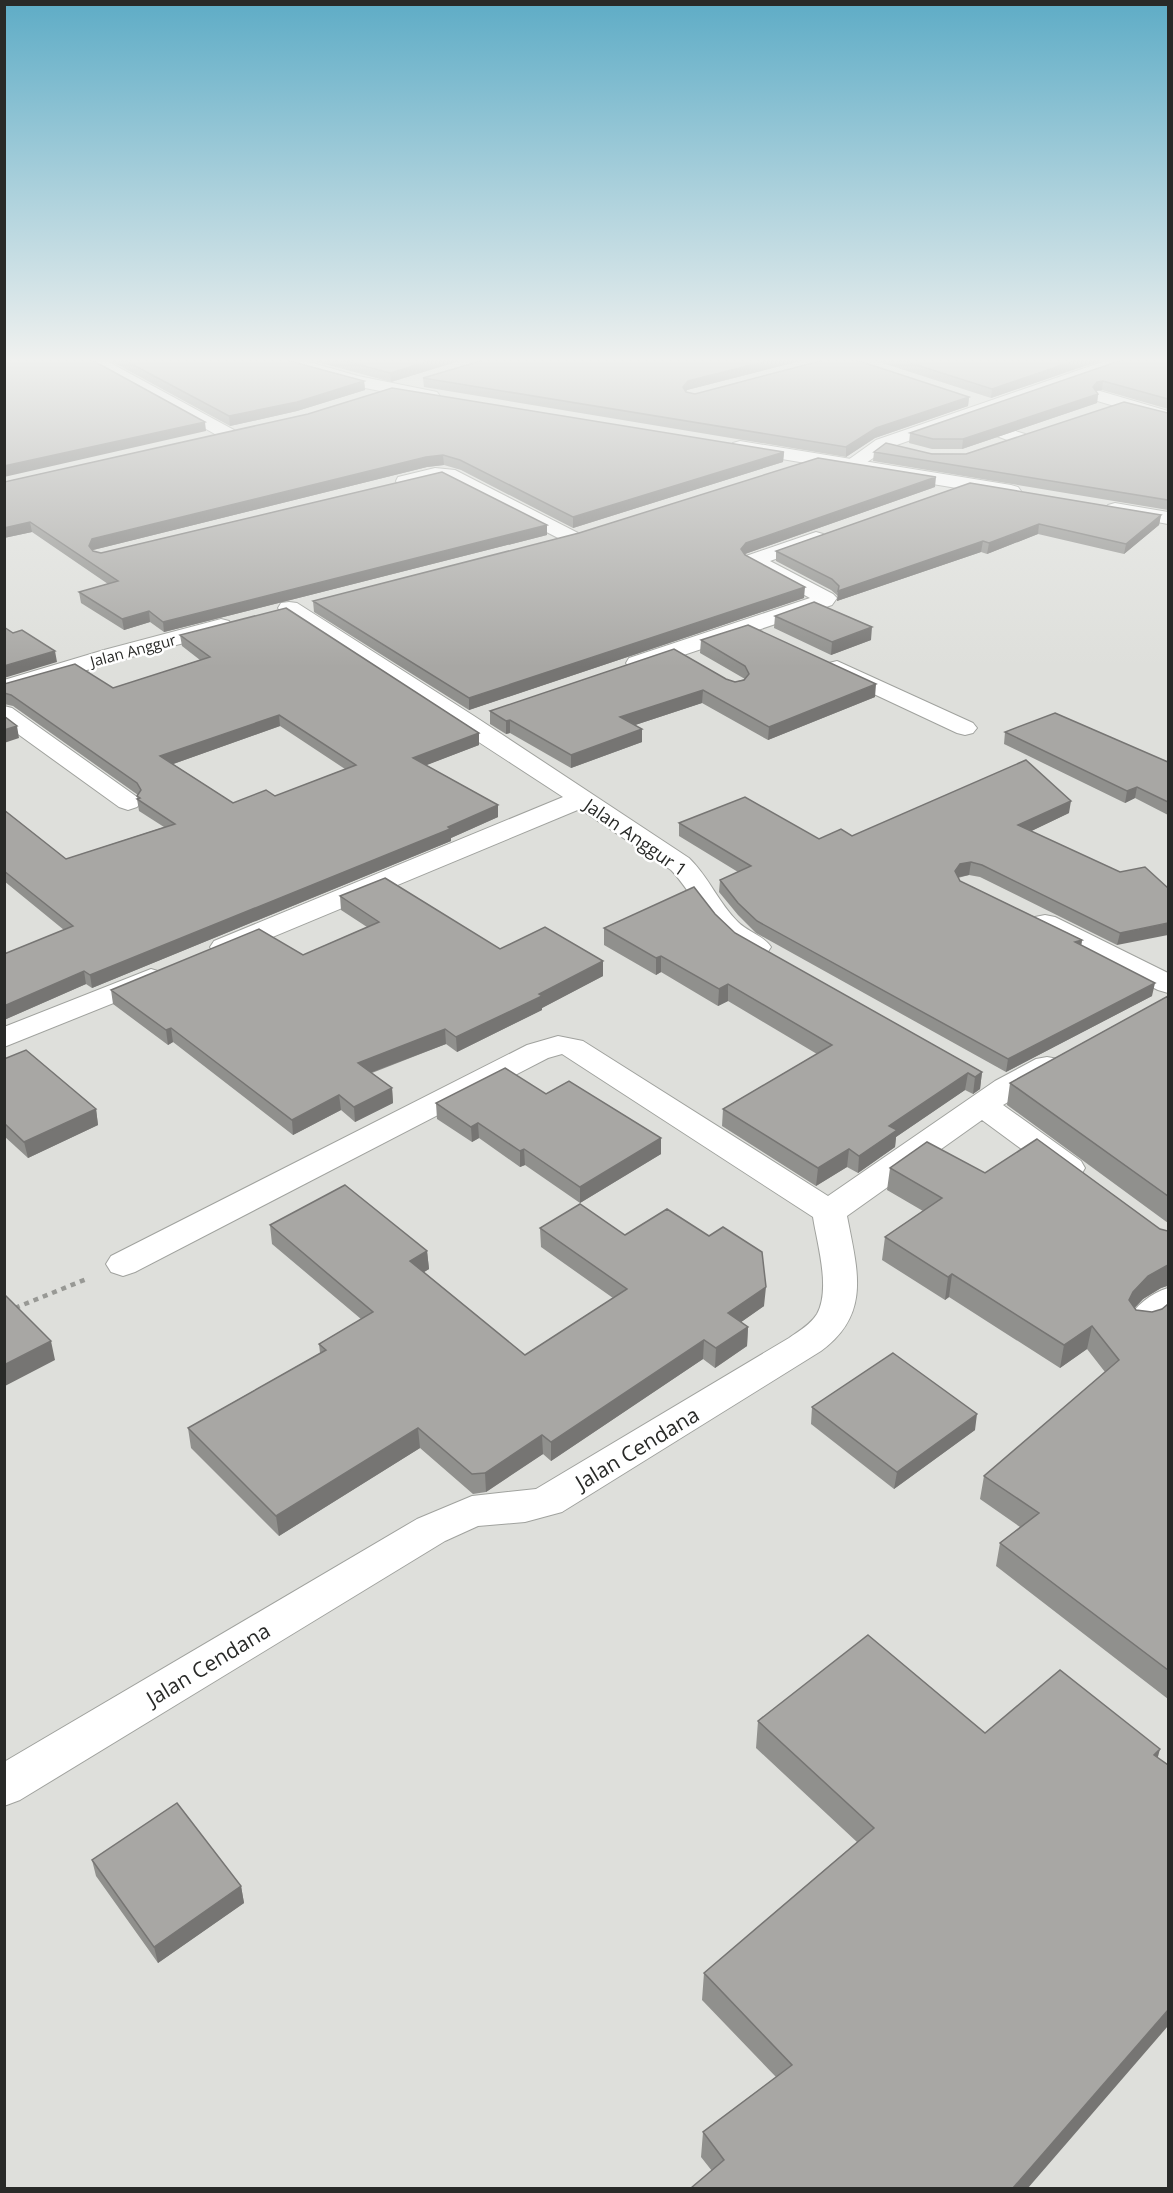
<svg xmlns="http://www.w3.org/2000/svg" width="1173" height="2193" viewBox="0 0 1173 2193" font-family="'Open Sans',sans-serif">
<rect width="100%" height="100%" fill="#dedfdb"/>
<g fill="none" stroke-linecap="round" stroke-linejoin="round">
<g stroke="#a0a29e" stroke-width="2">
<path id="minor" d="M 86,360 L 105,360 L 234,430 L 237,434 L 234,438 L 222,438 L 88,363 Z
M 1108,360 L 1131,360 L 1129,363 L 1073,383 L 1168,411 L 1168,419 L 1158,419 L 1057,389 L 974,418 L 1025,434 L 1028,438 L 1025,442 L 1013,442 L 960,423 L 888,448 L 857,469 L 843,469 L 841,465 L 876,440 Z
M 435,468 L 455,470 L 578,533 L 581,537 L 578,541 L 564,541 L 445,480 L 405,487 L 398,485 L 396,481 L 398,477 Z
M 816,532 L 823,534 L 826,538 L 823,542 L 770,561 L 833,594 L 837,598 L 832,605 L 645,668 L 637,670 L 629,668 L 626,663 L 629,658 L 810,598 L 746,564 L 743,560 L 746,556 Z
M 289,602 L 297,603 L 474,716 L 689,858 C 709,877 719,904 738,922 C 748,932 763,935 771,947 L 767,953 C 724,964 696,895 671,870 L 580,809 L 234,953 L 224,956 L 214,953 L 210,947 L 214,941 L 563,797 L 281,613 L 278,608 L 281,603 Z
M 221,619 L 229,621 L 232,626 L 229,631 L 120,660 L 4,695 L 4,680 L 104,650 Z
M 837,661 L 973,723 L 977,728 L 973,733 L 965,735 L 957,733 L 829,673 L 826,668 L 829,663 Z
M 4,706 L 12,708 L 137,797 L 141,802 L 137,807 L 128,810 L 119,807 L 4,724 Z
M 1045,915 L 1055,917 L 1168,973 L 1168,993 L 1158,990 L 1035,929 L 1031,923 L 1035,917 Z
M 151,969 L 161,972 L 166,978 L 161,984 L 4,1047 L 4,1027 Z
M 558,1036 L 583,1041 L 828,1196 L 995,1081 L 1036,1059 L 1047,1057 L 1058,1059 L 1062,1066 L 1058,1073 L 1003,1105 L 1081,1161 L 1085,1168 L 1081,1175 L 1069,1178 L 1057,1175 L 982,1120 L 847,1216 C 857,1269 872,1314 821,1351 L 562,1512 L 525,1522 L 478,1526 L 445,1541 L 20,1800 L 4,1806 L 4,1762 L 417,1519 L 472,1496 L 536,1489 L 789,1338 C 799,1331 811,1324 817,1314 C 831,1289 817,1243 813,1217 L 562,1054 L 548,1058 L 135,1272 L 123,1276 L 111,1272 L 106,1264 L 111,1256 L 527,1045 Z
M 1168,1288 L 1168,1320 C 1156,1332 1148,1336 1131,1331 L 1126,1322 C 1135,1306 1151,1293 1168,1288 Z"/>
</g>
<g stroke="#a0a29e" stroke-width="2">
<path id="tertiary" d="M 277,360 L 302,360 L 358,376 L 437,392 L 440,396 L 437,400 L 431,401 L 355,386 L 279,364 Z
M 740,441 L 1011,485 L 1018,487 L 1021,491 L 1018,495 L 1011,497 L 733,451 L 731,447 L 733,443 Z
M 1115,503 L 1168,512 L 1168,524 L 1108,513 L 1105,509 L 1108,505 Z"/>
</g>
<path stroke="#989995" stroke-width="4.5" stroke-dasharray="5 5" stroke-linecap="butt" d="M 15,1308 L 89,1278"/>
<use href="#minor" fill="#fff" fill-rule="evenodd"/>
<use href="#tertiary" fill="#fff" fill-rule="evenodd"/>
</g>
<path fill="#90908d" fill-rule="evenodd" d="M 109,360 L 286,360 L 364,381 L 365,390 L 297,411 L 230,426 Z
M 310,360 L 462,360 L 391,382 Z
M 484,360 L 804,360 L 687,390 L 686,392 L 695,394 L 969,397 L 968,406 L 875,438 L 846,457 L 424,387 L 423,378 Z
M 873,360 L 1102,360 L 991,398 Z
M 1168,360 L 1168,409 L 1102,390 L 1096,391 L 1098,394 L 1097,403 L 962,449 L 932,449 L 909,443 L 910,433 Z
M 1168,413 L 1168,510 L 873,461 L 874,452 L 966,454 Z
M 308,414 L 784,452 L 783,462 L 573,528 L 461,470 L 444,465 L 427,467 L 93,550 L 93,551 L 101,553 L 547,535 L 164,632 L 150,622 L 124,630 L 81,603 L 79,592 L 108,584 L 32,532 L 4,538 L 4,482 Z
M 970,483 L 1161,515 L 1159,525 L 1124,554 L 1038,534 L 987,554 L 981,552 L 837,601 L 838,596 L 831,590 L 776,561 L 776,551 Z
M 935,487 L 745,554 L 804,598 L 469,710 L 314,612 L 313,601 Z
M 775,616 L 871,640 L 831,655 L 774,628 Z
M 180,635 L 479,745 L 426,765 L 498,805 L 498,817 L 451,838 L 451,841 L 92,988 L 86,984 L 4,1020 L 4,954 L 64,930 L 4,881 L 4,810 L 66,859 L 164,827 L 139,811 L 137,799 L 138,795 L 13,706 L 4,704 L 4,684 L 113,688 L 200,660 L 182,646 ZM 280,726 L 345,769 L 275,796 L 233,803 L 173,764 Z
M 701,640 L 875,697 L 768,740 L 702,703 L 635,725 L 642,729 L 642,742 L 571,768 L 510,733 L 506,734 L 490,724 L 490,711 L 726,679 L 735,682 L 745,679 L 700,653 Z
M 1005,732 L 1168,762 L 1168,815 L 1135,798 L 1125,803 L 1004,744 Z
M 1069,813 L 1031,831 L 1120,872 L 1168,888 L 1117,945 L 980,877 L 969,875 L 958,878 L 960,881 L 1082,940 L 1081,945 L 1152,996 L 1006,1072 L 756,933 L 738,915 L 719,892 L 720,880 L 738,872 L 679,836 L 679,823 L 819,839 Z
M 340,896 L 500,949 L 603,976 L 542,1008 L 542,1010 L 457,1052 L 446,1044 L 372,1073 L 392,1088 L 393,1103 L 355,1122 L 341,1110 L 293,1135 L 173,1042 L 168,1045 L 113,1004 L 111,990 L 303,955 L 367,927 L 341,910 Z
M 715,914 L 735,933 L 982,1072 L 980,1089 L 973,1094 L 965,1090 L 896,1137 L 895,1147 L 858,1173 L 847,1167 L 816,1186 L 722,1126 L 723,1109 L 817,1054 L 728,1001 L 718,1006 L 661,972 L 656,975 L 604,945 L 604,928 Z
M 1168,996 L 1168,1223 L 1007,1105 L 1010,1083 Z
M 4,1059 L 96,1109 L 98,1125 L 28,1158 L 4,1136 Z
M 546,1094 L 661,1138 L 661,1154 L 580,1203 L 525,1165 L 520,1167 L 479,1138 L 472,1142 L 437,1119 L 436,1103 Z
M 890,1168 L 985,1173 L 1160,1229 L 1168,1231 L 1168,1287 L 1167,1286 L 1161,1288 L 1143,1299 L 1134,1308 L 1136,1310 L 1152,1312 L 1162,1309 L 1168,1304 L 1168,1699 L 996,1566 L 1000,1543 L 1020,1527 L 980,1499 L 984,1476 L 1105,1372 L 1087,1349 L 1060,1368 L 949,1297 L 945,1300 L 882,1260 L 885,1237 L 923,1211 L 887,1190 Z
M 270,1225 L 427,1251 L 429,1269 L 424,1272 L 525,1355 L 613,1298 L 541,1247 L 540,1228 L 625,1235 L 764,1306 L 741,1322 L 748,1327 L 747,1346 L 715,1368 L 703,1359 L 551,1461 L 543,1454 L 486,1492 L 473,1494 L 420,1448 L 279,1536 L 191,1448 L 188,1428 L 320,1353 L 319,1344 L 361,1319 L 272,1244 Z
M 812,1407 L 975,1430 L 894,1489 L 811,1424 Z
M 758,1721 L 985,1733 L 1158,1758 L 1168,1765 L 712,2171 L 701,2157 L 703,2132 L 776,2077 L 702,2000 L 704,1973 L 857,1842 L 756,1748 Z
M 92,1860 L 241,1886 L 244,1903 L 158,1963 L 96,1876 Z"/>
<path fill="#767573" d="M 433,360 L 462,360 L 391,382 L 390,373 Z
M 771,360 L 804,360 L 687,390 L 683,396 L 683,387 L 688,381 Z
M 1077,360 L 1102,360 L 991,398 L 992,389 Z
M 364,381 L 365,390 L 297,411 L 230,426 L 229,416 Z
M 1103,381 L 1102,390 L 1096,391 L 1093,387 L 1097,382 Z
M 1098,394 L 1097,403 L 962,449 L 963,439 Z
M 969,397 L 968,406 L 875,438 L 846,457 L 846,447 L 876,428 Z
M 205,422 L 206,431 L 4,477 L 4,466 Z
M 784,452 L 783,462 L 573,528 L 573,517 Z
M 443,455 L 444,465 L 427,467 L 93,550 L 90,556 L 89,546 L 92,539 L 426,457 Z
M 936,477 L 935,487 L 745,554 L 741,560 L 741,549 L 746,543 Z
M 1161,515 L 1159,525 L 1124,554 L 1126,544 Z
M 30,522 L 32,532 L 4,538 L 4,528 Z
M 1039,524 L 1038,534 L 987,554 L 989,543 Z
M 547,525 L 547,535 L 164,632 L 163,622 Z
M 983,541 L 981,552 L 837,601 L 838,591 Z
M 805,587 L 804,598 L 469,710 L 469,698 Z
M 149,611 L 150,622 L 124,630 L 122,619 Z
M 872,627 L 871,640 L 831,655 L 832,642 Z
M 55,651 L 57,662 L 4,678 L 4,666 Z
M 876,684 L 875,697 L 768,740 L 769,727 Z
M 703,690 L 702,703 L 620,730 L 620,717 Z
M 279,715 L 280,726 L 162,768 L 160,756 Z
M 510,720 L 510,733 L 506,734 L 506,721 Z
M 17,726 L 19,738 L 4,743 L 4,730 Z
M 642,729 L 642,742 L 571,768 L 571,755 Z
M 479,733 L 479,745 L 414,770 L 413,758 Z
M 1137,787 L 1135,798 L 1125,803 L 1127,791 Z
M 1071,801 L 1069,813 L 1017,838 L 1018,825 Z
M 498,805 L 498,817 L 451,838 L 451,841 L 92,988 L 90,975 Z
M 971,862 L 969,875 L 959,877 L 953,884 L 955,871 L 960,864 Z
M 1168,923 L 1168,935 L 1117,945 L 1120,933 Z
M 1082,940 L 1080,953 L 1075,942 Z
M 661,956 L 661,972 L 656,975 L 656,958 Z
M 603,961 L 603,976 L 542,1008 L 542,1010 L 457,1052 L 456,1037 Z
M 84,971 L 86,984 L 4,1020 L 4,1006 Z
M 1155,983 L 1152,996 L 1006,1072 L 1008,1059 Z
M 728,984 L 728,1001 L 718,1006 L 719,989 Z
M 171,1028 L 173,1042 L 168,1045 L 166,1030 Z
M 445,1029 L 446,1044 L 359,1077 L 358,1063 Z
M 982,1072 L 980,1089 L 973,1094 L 975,1077 Z
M 968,1073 L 965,1090 L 896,1137 L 895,1147 L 858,1173 L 859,1156 L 889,1126 Z
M 392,1088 L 393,1103 L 355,1122 L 354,1107 Z
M 339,1095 L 341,1110 L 293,1135 L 292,1120 Z
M 96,1109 L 98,1125 L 28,1158 L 24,1142 Z
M 478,1123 L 479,1138 L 472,1142 L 471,1127 Z
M 661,1138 L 661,1154 L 580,1203 L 580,1187 Z
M 524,1149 L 525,1165 L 520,1167 L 520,1151 Z
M 849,1149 L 847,1167 L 816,1186 L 818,1168 Z
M 427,1251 L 429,1269 L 411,1280 L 410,1261 Z
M 1168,1265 L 1168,1281 L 1167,1286 L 1161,1288 L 1143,1299 L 1128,1315 L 1129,1300 L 1133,1292 L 1148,1276 Z
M 952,1274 L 949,1297 L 945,1300 L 948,1277 Z
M 766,1287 L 764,1306 L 727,1332 L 728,1313 Z
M 1092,1326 L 1087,1349 L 1060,1368 L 1064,1345 Z
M 748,1327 L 747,1346 L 715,1368 L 716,1348 Z
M 704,1340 L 703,1359 L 551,1461 L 551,1442 Z
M 51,1341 L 55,1360 L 5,1386 L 4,1365 Z
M 977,1414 L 975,1430 L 894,1489 L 897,1472 Z
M 418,1428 L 420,1448 L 279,1536 L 276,1516 Z
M 542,1435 L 543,1454 L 486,1492 L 485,1473 Z
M 1160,1749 L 1153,1776 L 1154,1755 Z
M 241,1886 L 244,1903 L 158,1963 L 154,1947 Z
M 1168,2010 L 1168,2026 L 1028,2188 L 1013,2188 Z"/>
<path fill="#a8a7a4" stroke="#767573" stroke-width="1.5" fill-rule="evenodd" d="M 4,360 L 92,360 L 205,422 L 4,466 Z
M 124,360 L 286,360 L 364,381 L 297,402 L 229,416 Z
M 342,360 L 433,360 L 390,373 Z
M 484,360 L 771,360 L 688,381 L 683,387 L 686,392 L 695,394 L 824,360 L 856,360 L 969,397 L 876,428 L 846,447 L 423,378 Z
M 901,360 L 1077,360 L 992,389 Z
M 1122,360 L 1168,360 L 1168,399 L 1103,381 L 1097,382 L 1093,387 L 1098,394 L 963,439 L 933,439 L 910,433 Z
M 392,388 L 784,452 L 573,517 L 460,460 L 443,455 L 426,457 L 92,539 L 89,546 L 93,551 L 101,553 L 442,472 L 547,525 L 163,622 L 149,611 L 122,619 L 79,592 L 118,581 L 30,522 L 4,528 L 4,482 L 308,414 Z
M 1124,402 L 1168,413 L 1168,500 L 874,452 L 886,443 L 932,454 L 966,454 Z
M 818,458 L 936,477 L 746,543 L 741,549 L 745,555 L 805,587 L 469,698 L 313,601 L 579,533 Z
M 970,483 L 1161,515 L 1126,544 L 1039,524 L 989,543 L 983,541 L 838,591 L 839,586 L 832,579 L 776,551 Z
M 814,602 L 872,627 L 832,642 L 775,616 Z
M 286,608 L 479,733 L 413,758 L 498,805 L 448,827 L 450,829 L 90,975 L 84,971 L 4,1006 L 4,954 L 73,926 L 4,871 L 4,810 L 66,859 L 175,824 L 137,799 L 140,798 L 137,796 L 141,790 L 137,783 L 11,695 L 4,693 L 4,684 L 75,664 L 113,688 L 210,657 L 180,635 ZM 279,715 L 356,765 L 275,796 L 266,790 L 233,803 L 160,756 Z
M 748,625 L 876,684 L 769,727 L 703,690 L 620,717 L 642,729 L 571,755 L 510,720 L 506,721 L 490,711 L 674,649 L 726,679 L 735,682 L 744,680 L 749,674 L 745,666 L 701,640 Z
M 4,627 L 13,633 L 22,630 L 55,651 L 4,666 Z
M 1055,713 L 1168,762 L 1168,802 L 1137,787 L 1127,791 L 1005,732 Z
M 4,716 L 17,726 L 4,730 Z
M 1026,760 L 1071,801 L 1018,825 L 1120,872 L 1145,867 L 1168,888 L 1168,923 L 1120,933 L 982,865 L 971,862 L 960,864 L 955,871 L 960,881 L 1082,940 L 1075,942 L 1155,983 L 1008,1059 L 757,921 L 738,903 L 720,880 L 751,866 L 679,823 L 745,797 L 819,839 L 841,829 L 852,836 Z
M 385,878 L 500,949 L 545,927 L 603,961 L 539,994 L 542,996 L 456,1037 L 445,1029 L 358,1063 L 392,1088 L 354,1107 L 339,1095 L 292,1120 L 171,1028 L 166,1030 L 111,990 L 259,929 L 303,955 L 379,922 L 340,896 Z
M 694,887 L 715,914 L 735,933 L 982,1072 L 975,1077 L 968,1073 L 889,1126 L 897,1130 L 859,1156 L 849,1149 L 818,1168 L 723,1109 L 832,1045 L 728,984 L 719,989 L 661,956 L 656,958 L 604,928 Z
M 1168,996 L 1168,1196 L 1010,1083 Z
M 26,1050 L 96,1109 L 24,1142 L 4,1123 L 4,1059 Z
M 505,1068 L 546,1094 L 569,1081 L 661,1138 L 580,1187 L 524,1149 L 520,1151 L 478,1123 L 471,1127 L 436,1103 Z
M 1037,1139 L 1160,1229 L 1168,1231 L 1168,1265 L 1148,1276 L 1133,1292 L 1129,1300 L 1136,1310 L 1152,1312 L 1162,1309 L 1168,1304 L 1168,1670 L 1000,1543 L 1039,1513 L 984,1476 L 1119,1360 L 1092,1326 L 1064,1345 L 952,1274 L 948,1277 L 885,1237 L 942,1198 L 890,1168 L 927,1142 L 985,1173 Z
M 345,1185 L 427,1251 L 410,1261 L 525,1355 L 627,1289 L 540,1228 L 580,1204 L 625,1235 L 667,1209 L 709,1236 L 723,1227 L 762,1252 L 766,1287 L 728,1313 L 748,1327 L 716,1348 L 704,1340 L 551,1442 L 542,1435 L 485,1473 L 472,1474 L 418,1428 L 276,1516 L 188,1428 L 326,1350 L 319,1344 L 373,1312 L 270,1225 Z
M 4,1294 L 51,1341 L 4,1365 Z
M 893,1353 L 977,1414 L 897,1472 L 812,1407 Z
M 868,1635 L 985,1733 L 1060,1670 L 1160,1749 L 1154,1755 L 1168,1765 L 1168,2010 L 1013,2188 L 691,2188 L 724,2160 L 703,2132 L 792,2065 L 704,1973 L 874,1828 L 758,1721 Z
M 177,1803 L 241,1886 L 154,1947 L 92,1860 Z"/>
<linearGradient id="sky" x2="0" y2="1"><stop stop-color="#5eacc6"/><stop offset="0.54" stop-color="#f0f1ef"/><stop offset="1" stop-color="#f0f1ef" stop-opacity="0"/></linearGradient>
<rect width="1173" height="667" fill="url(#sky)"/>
<g text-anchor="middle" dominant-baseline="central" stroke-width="5" stroke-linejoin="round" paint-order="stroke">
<g font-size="15" fill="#292a28" stroke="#fff">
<text transform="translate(133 650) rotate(-15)">Jalan Anggur</text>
</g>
<g font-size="18" fill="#292a28" stroke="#fff">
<text transform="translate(636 837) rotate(35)">Jalan Anggur 1</text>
</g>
<g font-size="21" fill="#292a28" stroke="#fff">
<text transform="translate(637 1448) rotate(-31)">Jalan Cendana</text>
<text transform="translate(208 1664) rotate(-31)">Jalan Cendana</text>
</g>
</g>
<rect width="1173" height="2193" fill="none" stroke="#292a28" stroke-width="12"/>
</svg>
